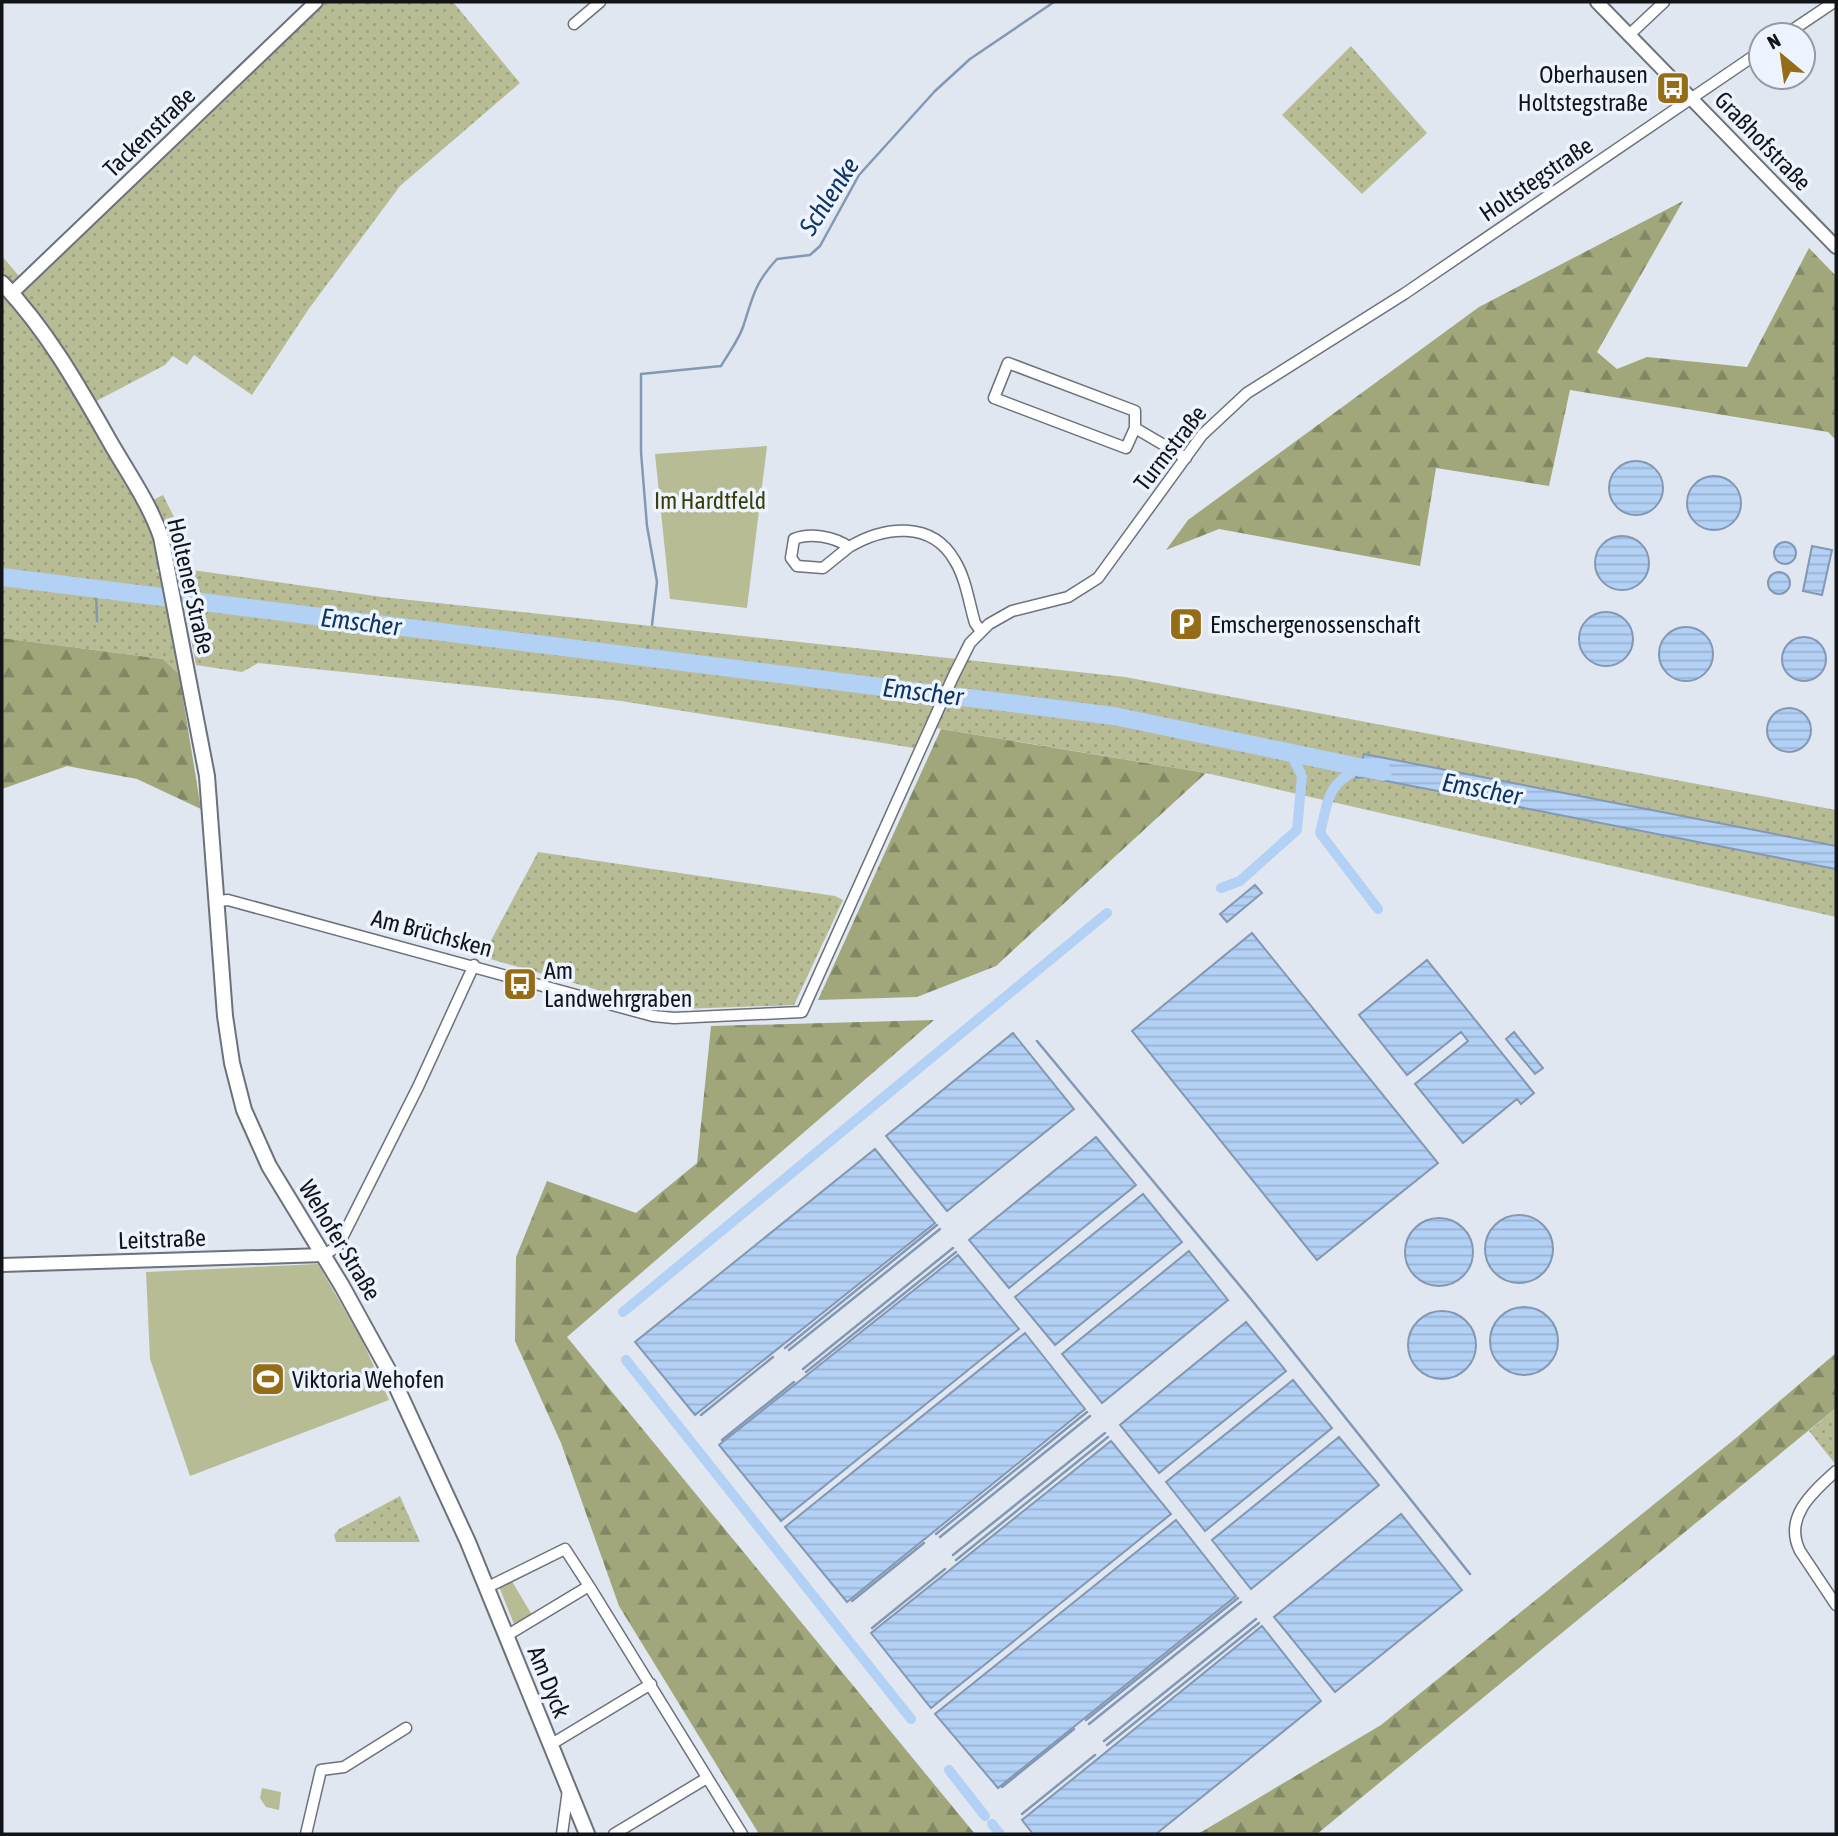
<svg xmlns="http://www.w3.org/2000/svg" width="1838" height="1836" viewBox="0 0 1838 1836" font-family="'Asap Condensed',sans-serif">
<defs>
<pattern id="grass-dots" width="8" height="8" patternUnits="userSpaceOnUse" patternTransform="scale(1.75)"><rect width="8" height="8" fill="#b7bc95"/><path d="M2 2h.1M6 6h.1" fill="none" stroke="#9ca180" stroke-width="1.8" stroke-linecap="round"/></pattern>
<pattern id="forest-firs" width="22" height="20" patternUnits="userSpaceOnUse" patternTransform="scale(1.75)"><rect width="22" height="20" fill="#a1a77b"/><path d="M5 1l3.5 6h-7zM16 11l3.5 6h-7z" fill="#828764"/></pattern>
<pattern id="water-rules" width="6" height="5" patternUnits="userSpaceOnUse" patternTransform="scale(1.75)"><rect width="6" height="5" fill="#b3d0f5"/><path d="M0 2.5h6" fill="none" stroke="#99b2d1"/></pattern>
</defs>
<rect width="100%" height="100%" fill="#e0e7f1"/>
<path fill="url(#grass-dots)" d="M 320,2 L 453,2 L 520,83 L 400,186 L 308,310 L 252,395 L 194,355 L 187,365 L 173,356 L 165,365 L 85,407 L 141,506 L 163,495 L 180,529 L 186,566 L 178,568 L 382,597 L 1125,677 L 1836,810 L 1836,917 L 1206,773 L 924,726 L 914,748 L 621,701 L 258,663 L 242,672 L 196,665 L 177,568 L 156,570 L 162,576 L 179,674 L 163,659 L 2,638 L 2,256 L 24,282 Z
M 1351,46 L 1427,133 L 1362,194 L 1282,115 Z
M 538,852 L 835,896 L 843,900 L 794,1005 L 682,1009 L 653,1006 L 487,958 L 488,946 Z
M 1836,1408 L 1836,1465 L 1809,1431 Z
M 400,1496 L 420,1542 L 336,1542 L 334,1535 L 339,1529 Z"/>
<path fill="url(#forest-firs)" d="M 1683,201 L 1597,352 L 1617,369 L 1647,357 L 1747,367 L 1809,248 L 1836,276 L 1836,440 L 1828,432 L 1570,390 L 1549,486 L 1436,468 L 1420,566 L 1219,529 L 1166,550 L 1188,520 L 1479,307 Z
M 2,638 L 163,659 L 179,674 L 201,809 L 137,779 L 67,766 L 2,789 Z
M 941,729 L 1206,773 L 996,966 L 917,997 L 818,1000 Z
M 934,1020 L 567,1337 L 975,1834 L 759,1834 L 619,1606 L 561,1443 L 515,1341 L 516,1257 L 547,1181 L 636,1213 L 697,1163 L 711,1026 Z
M 1836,1353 L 1836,1408 L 1317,1834 L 1198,1834 L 1381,1725 L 1736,1438 Z"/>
<path fill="#b7bc95" d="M 767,446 L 747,608 L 670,599 L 655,454 Z
M 318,1264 L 362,1340 L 389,1400 L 190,1476 L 150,1359 L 146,1272 Z
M 510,1578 L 532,1615 L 514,1624 L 498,1584 Z
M 262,1788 L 281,1792 L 279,1810 L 266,1807 L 260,1798 Z"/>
<path fill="url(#water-rules)" stroke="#8398b3" stroke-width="2" d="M1609 488a27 27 0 1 1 54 0a27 27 0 1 1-54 0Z
M1687 503a27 27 0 1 1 54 0a27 27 0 1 1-54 0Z
M1595 563a27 27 0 1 1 54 0a27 27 0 1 1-54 0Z
M1774 553a11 11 0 1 1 22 0a11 11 0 1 1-22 0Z
M 1812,546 L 1832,550 L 1822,595 L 1803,591 Z
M1768 583a11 11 0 1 1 22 0a11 11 0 1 1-22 0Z
M1579 639a27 27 0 1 1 54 0a27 27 0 1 1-54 0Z
M1659 654a27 27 0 1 1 54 0a27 27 0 1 1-54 0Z
M1782 659a22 22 0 1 1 44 0a22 22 0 1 1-44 0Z
M1767 730a22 22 0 1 1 44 0a22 22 0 1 1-44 0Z
M 1364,754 L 1836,846 L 1836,869 L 1366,777 L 1356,778 Z
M 1255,885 L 1262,893 L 1227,922 L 1220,914 Z
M 1252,933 L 1438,1163 L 1317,1260 L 1132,1031 Z
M 1427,960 L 1534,1093 L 1521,1104 L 1517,1099 L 1463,1143 L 1415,1084 L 1468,1041 L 1461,1032 L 1407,1075 L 1359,1015 Z
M 1514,1032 L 1543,1068 L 1535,1074 L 1506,1039 Z
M 1013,1033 L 1074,1109 L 947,1211 L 886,1136 Z
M 1096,1137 L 1136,1185 L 1009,1288 L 969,1240 Z
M 875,1149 L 935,1223 L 695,1415 L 635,1342 Z
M 1143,1194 L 1182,1242 L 1055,1345 L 1015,1297 Z
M1485 1249a34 34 0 1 1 68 0a34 34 0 1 1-68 0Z
M1405 1252a34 34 0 1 1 68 0a34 34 0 1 1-68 0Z
M 1189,1251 L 1228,1300 L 1102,1403 L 1062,1354 Z
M 958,1255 L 1019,1329 L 781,1521 L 719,1445 Z
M1490 1341a34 34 0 1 1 68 0a34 34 0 1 1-68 0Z
M1408 1345a34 34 0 1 1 68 0a34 34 0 1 1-68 0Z
M 1246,1322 L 1286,1371 L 1159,1473 L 1120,1425 Z
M 1025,1333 L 1085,1409 L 847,1602 L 785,1527 Z
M 1293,1380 L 1332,1428 L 1205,1531 L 1166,1482 Z
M 1339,1437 L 1379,1485 L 1251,1589 L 1212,1540 Z
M 1111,1441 L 1171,1514 L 931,1708 L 871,1633 Z
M 1401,1514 L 1462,1590 L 1335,1692 L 1274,1617 Z
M 1176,1520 L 1236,1596 L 998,1788 L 935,1714 Z
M 1262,1626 L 1321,1701 L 1156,1834 L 1033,1834 L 1022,1820 Z"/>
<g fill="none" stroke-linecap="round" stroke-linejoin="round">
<path stroke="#8398b3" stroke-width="2.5" d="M 96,589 L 97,621
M 652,625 L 657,582 L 647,526 L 641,452 L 641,374 L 721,366 C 728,354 738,341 743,327 C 753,297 754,284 777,259 L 810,255 L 820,246 L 859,175 L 935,91 L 970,59 L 1054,2
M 646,656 L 648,646
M 1037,1041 L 1250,1298 L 1470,1574
M 785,1348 L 937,1225
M 789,1350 L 940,1229
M 803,1369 L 953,1248
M 806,1372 L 956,1252
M 701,1415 L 773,1357
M 722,1440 L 794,1382
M 936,1534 L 1087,1412
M 940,1537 L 1090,1416
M 953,1555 L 1105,1433
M 956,1560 L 1108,1437
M 852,1601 L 924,1543
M 872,1628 L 945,1569
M 1086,1720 L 1238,1598
M 1089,1724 L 1241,1602
M 1104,1741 L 1256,1619
M 1107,1745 L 1259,1623
M 1002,1787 L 1074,1729
M 1022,1814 L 1095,1755"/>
<path stroke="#b3d0f5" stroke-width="10" d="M 1359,768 C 1326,786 1329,798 1320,833 L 1378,909
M 1221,888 L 1240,881 L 1297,830 L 1302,776 L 1291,754
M 623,1312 L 1107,913
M 626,1360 L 911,1719
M 949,1770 L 985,1816
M 992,1824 L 1000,1834"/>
<path stroke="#b3d0f5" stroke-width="18" d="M 2,577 L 1114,716 L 1383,772"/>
<g stroke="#6c727b" stroke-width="13">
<path id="minor" d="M 574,24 L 600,2
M 1629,35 L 1664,2
M 1785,35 L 1834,2
M 1008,363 L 1135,411 L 1135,428 L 1126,448 L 994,398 Z
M 1135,428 L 1186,458
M 849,547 L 823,568 L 797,566 L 791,558 L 794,539 C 810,532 835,537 849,547 C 884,526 932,520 955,561 C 966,579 969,603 975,623 L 981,631
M 218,901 L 228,900 L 653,1016 L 674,1018 L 802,1012 L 953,677 L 970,643 L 989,624 L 1012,611 L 1068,597 L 1098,578 L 1202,435 L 1247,393 L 1404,294 L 1761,51
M 324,1255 L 338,1246 L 418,1087 L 474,965
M 1836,1471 C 1813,1492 1783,1517 1800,1551 L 1836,1605
M 486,1588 L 565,1549 L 589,1586
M 506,1636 L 589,1586 L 742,1834
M 550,1745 L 651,1684
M 306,1834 L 321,1770 L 344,1767 L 406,1728
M 562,1834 L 568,1790
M 614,1834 L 707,1778"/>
</g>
<g stroke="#6c727b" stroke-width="16">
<path id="tertiary" d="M 1597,2 L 1836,247
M 12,293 L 316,2
M 2,1265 L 324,1255"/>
</g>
<g stroke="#6c727b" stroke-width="18">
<path id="secondary" d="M 2,283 C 48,331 80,389 113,447 C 130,476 150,505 161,537 L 207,776 L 225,1016 L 232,1063 L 244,1110 L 269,1166 L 342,1286 L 391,1375 L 468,1542 L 587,1834"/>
</g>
<use href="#minor" stroke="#fff" stroke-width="10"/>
<use href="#tertiary" stroke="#fff" stroke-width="12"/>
<use href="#secondary" stroke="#fff" stroke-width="14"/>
</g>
<defs>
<g id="bus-square" transform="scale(1.75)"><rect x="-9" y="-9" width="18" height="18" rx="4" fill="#946d16" stroke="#edf4ff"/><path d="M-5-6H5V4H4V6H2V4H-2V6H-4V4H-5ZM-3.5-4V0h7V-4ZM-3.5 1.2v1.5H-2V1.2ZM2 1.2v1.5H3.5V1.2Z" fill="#fff"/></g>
<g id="parking-square" transform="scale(1.75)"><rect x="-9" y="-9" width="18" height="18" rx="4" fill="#946d16" stroke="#edf4ff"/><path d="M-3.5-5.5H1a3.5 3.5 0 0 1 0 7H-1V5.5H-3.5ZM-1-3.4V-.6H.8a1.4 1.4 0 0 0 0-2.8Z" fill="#fff"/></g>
<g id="stadium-square" transform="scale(1.75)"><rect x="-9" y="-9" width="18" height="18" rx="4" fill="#946d16" stroke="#edf4ff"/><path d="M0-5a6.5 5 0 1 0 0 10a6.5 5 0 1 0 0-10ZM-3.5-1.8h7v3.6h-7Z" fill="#fff"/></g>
</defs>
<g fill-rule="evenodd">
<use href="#bus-square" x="1673" y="88"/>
<use href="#parking-square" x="1186" y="624"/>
<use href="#bus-square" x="520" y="984"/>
<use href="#stadium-square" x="268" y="1379"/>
</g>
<g text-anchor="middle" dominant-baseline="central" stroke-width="7" stroke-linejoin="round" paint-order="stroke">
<g font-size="24" fill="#121418" stroke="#edf4ff" text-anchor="start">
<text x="1648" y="74" text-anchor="end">Oberhausen<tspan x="1648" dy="28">Holtstegstraße</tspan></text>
<text x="1210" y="624">Emschergenossenschaft</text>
<text x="544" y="970">Am<tspan x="544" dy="28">Landwehrgraben</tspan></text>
<text x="292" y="1379">Viktoria Wehofen</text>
</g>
<g font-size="24" fill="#121418" stroke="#edf4ff">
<text transform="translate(149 132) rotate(-44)">Tackenstraße</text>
<text transform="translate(1763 141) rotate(46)">Graßhofstraße</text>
<text transform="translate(1536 179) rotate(-34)">Holtstegstraße</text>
<text transform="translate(1170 448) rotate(-52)">Turmstraße</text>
<text transform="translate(191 586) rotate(77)">Holtener Straße</text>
<text transform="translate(432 933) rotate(15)">Am Brüchsken</text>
<text transform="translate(162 1239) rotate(-2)">Leitstraße</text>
<text transform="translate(340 1240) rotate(59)">Wehofer Straße</text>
<text transform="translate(549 1682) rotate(68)">Am Dyck</text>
</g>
<g font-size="24" fill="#3a3e07" stroke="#edf4ff">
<text x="710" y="500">Im Hardtfeld</text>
</g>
<g font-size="26" font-style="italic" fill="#0f3663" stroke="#edf4ff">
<text transform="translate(829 196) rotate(-57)">Schlenke</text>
<text transform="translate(361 622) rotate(7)">Emscher</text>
<text transform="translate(923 692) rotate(7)">Emscher</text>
<text transform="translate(1482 789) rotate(11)">Emscher</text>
</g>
</g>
<rect width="1838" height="1836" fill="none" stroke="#121418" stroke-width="7"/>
<g transform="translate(1782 56) rotate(331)"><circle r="33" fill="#edf4ff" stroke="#959aa3" stroke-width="2"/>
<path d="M0-5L12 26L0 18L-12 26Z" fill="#946d16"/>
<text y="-10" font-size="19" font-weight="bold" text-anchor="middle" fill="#121418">N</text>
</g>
</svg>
